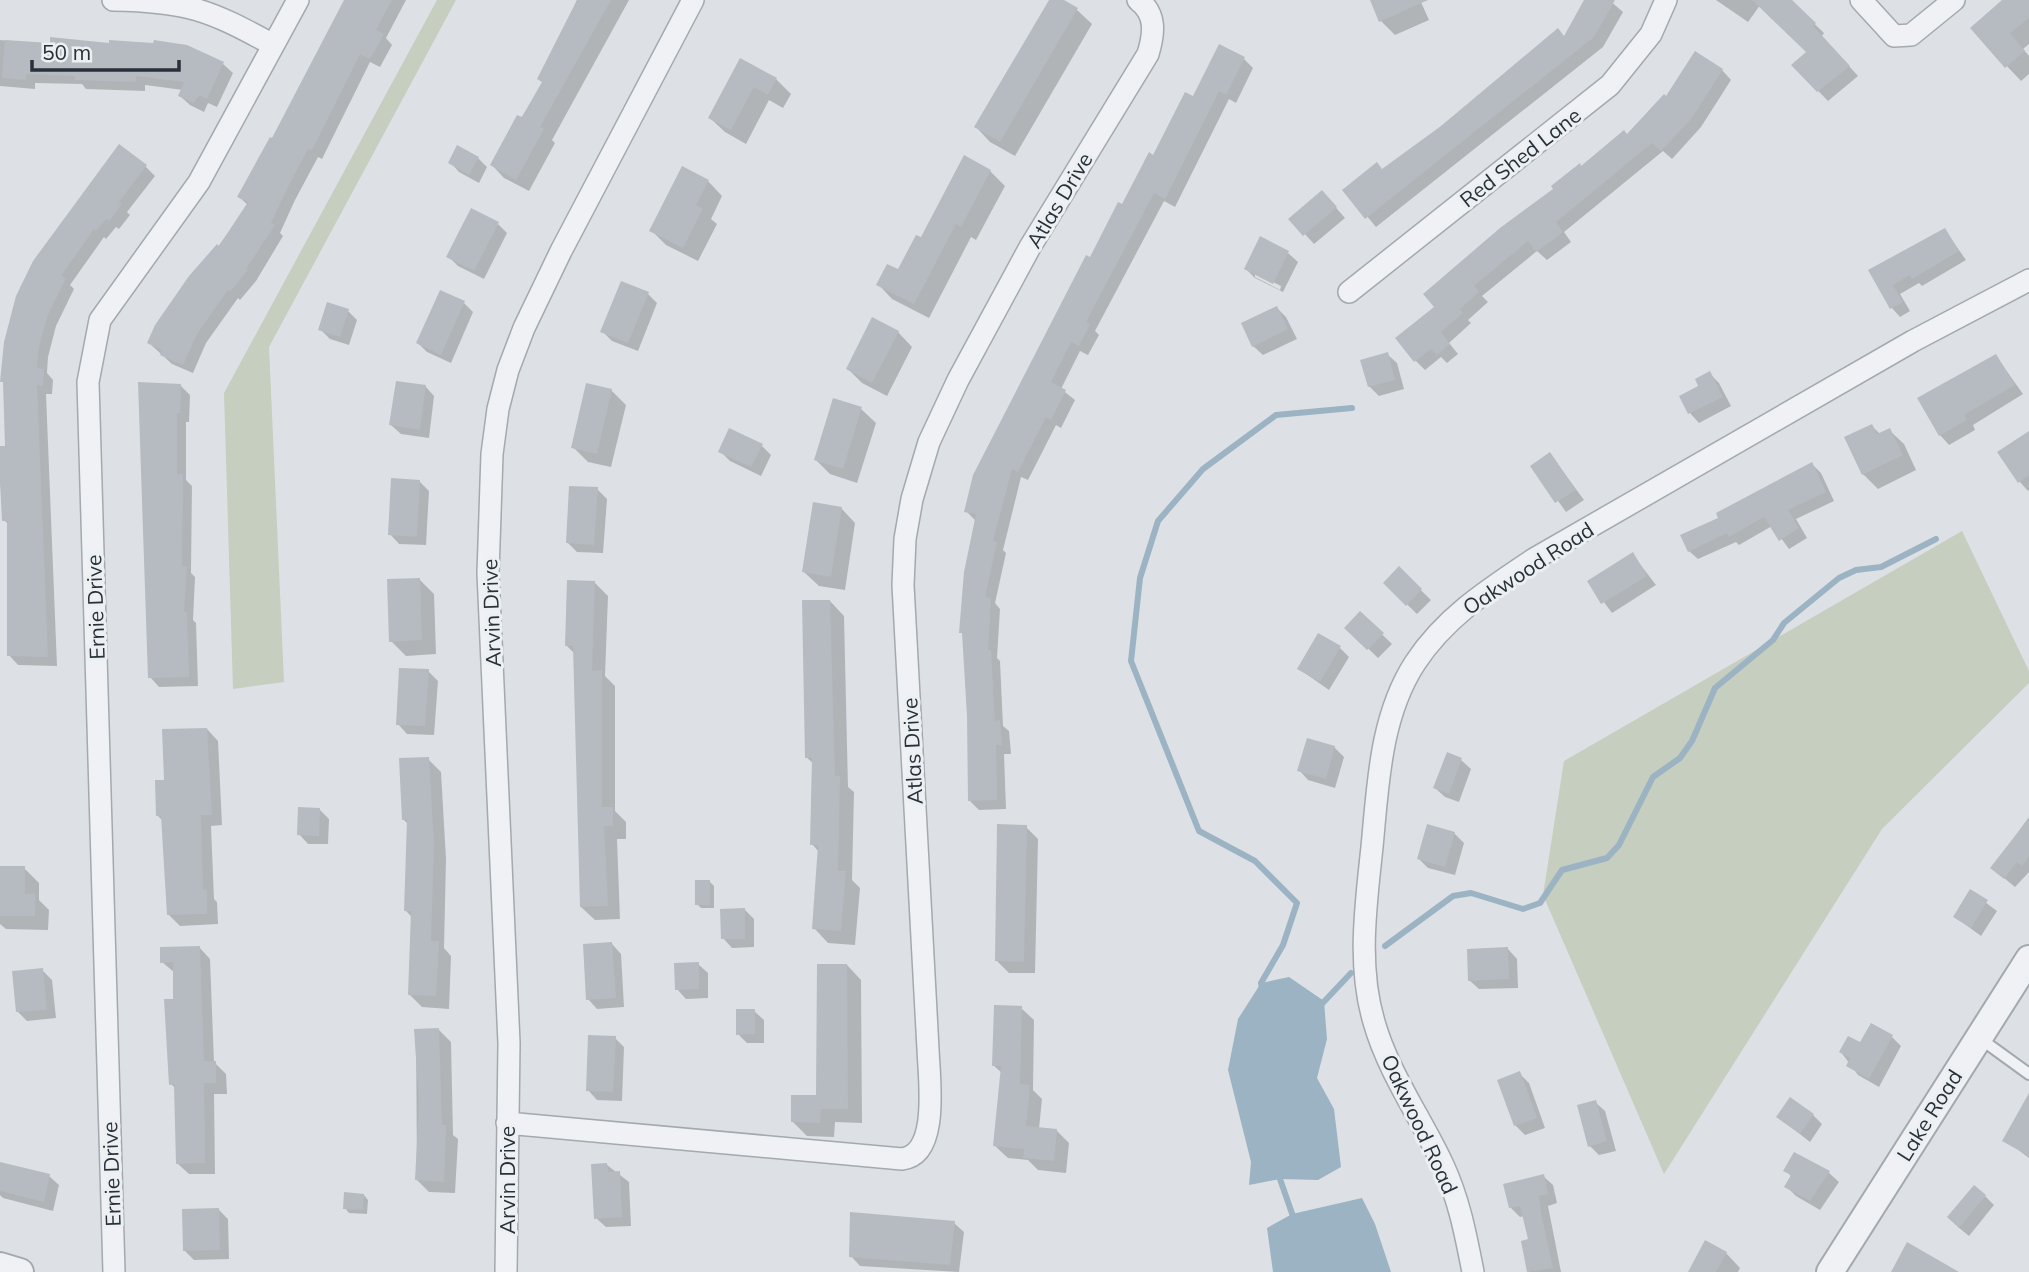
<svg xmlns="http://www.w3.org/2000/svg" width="2029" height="1272" viewBox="0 0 2029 1272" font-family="Mulish,sans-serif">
<rect width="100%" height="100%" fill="#dde1e5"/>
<path fill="#c5cebf" d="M 437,0 L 456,0 L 269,347 L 284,682 L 233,689 L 224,393 Z
M 1962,531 L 2029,671 L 2029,683 L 1882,829 L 1664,1174 L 1543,895 L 1564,761 Z"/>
<path fill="#9bb3c2" d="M 1289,977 L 1324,1001 L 1327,1039 L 1317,1078 L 1334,1109 L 1341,1167 L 1318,1180 L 1280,1179 L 1249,1185 L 1251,1162 L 1228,1070 L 1238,1019 L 1261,983 Z
M 1362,1198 L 1375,1224 L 1391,1272 L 1273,1272 L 1267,1228 L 1292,1214 Z"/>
<path fill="#0003" fill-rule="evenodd" d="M 348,0 L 406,0 L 386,38 L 392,45 L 380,67 L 370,62 L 322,159 L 318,157 L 295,200 L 280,233 L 283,236 L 256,281 L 240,300 L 238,298 L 206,343 L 193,373 L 172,364 L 149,343 L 248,205 L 239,197 L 273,140 Z
M 577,0 L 629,0 L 552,140 L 555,143 L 529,191 L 504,178 L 492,165 L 543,83 Z
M 1051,0 L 1060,0 L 1077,10 L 1092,24 L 1015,156 L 990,142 L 976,127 Z
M 1372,0 L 1420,0 L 1429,20 L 1395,35 L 1381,21 Z
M 1586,0 L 1609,0 L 1623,12 L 1603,47 L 1376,227 L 1345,190 L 1383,170 L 1565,38 Z
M 1716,0 L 1761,0 L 1763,1 L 1748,22 Z
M 1776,0 L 1790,0 L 1824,33 L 1822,36 L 1858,76 L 1828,101 L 1793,65 L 1808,52 Z
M 2005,0 L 2029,0 L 2029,44 L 2023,49 L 2029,56 L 2029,74 L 2021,81 L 1972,29 Z
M 0,40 L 52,45 L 111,45 L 223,64 L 233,73 L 217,107 L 208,103 L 204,112 L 190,105 L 180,96 L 183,90 L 145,85 L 145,91 L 86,89 L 82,84 L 35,83 L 35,89 L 0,86 Z
M 1244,59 L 1253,68 L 1236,103 L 1229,99 L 1175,207 L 1164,201 L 1095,331 L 1099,335 L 1088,355 L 1080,351 L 1061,389 L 1075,400 L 1061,428 L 1056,425 L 1028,480 L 1021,477 L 1003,550 L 1006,553 L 995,603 L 1000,609 L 997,658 L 1000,661 L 1003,726 L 1009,731 L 1011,754 L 1004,754 L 1006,809 L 979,810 L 969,800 L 969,716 L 964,635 L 961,632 L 976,521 L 966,511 L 1091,259 L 1194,98 Z
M 741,60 L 776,79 L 791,94 L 783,108 L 769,100 L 746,144 L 725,132 L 710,118 Z
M 1722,70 L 1731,80 L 1701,127 L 1672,159 L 1663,151 L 1564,232 L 1571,242 L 1547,260 L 1537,251 L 1482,296 L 1488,302 L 1468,320 L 1471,323 L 1449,343 L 1458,354 L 1447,363 L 1441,357 L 1425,370 L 1416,361 L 1398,338 L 1437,307 L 1582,168 L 1627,136 L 1667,99 Z
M 478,158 L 487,167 L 479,183 L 459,172 L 450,162 Z
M 145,166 L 155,176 L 127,212 L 130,215 L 119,229 L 116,227 L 106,239 L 104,237 L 70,285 L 74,289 L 56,326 L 48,357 L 47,373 L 53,380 L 52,394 L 46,394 L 57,666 L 18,665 L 9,655 L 9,525 L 4,520 L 0,478 L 0,448 L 7,447 L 17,296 Z
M 990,171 L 1005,186 L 976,240 L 971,237 L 929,318 L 892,299 L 878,284 L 899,272 L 922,239 Z
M 708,181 L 722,196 L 711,219 L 717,224 L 698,261 L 666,245 L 651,230 Z
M 1331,202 L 1345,218 L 1314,244 L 1291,219 Z
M 498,224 L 507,233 L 484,279 L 458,266 L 448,256 Z
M 1945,230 L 1966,260 L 1922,286 L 1919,283 L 1900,294 L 1910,311 L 1900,317 L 1892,308 L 1870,271 Z
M 1261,239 L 1288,253 L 1298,262 L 1283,292 L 1255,278 L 1246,269 ZM 1255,273 L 1281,286 L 1280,290 L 1255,277 Z
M 648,294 L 657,303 L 638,351 L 612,341 L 602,331 Z
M 464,303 L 473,312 L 451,363 L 427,352 L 418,343 Z
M 1277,308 L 1286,317 L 1297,339 L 1263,355 L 1253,346 Z
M 348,311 L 357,320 L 349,345 L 330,339 L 320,329 Z
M 898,332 L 912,347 L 887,396 L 862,383 L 848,369 Z
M 1387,354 L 1397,363 L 1404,389 L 1379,396 L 1369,386 Z
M 1996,356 L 2023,394 L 1973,425 L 1975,430 L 1949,445 L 1940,435 Z
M 1709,373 L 1719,383 L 1731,406 L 1699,423 L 1690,413 L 1681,397 L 1701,387 Z
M 140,384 L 180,385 L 190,395 L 189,422 L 186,422 L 186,480 L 192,486 L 191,573 L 195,577 L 193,620 L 196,623 L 198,686 L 159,687 L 150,677 Z
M 425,386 L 434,396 L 429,438 L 401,434 L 391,425 Z
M 611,390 L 626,405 L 611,467 L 588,462 L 573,447 Z
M 861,409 L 876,423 L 857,483 L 830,474 L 816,460 Z
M 1872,426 L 1880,434 L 1889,430 L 1904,444 L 1916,470 L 1878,489 L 1863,474 Z
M 2029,433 L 2029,490 L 2028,491 L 2019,481 Z
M 761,445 L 771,455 L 761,476 L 730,461 L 720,451 Z
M 1550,454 L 1584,500 L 1566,512 L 1533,466 Z
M 1812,464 L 1821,473 L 1834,501 L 1796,519 L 1807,538 L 1789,549 L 1772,526 L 1739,545 L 1736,542 L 1698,559 L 1689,551 L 1721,519 Z
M 419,481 L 429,491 L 426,545 L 399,544 L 390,534 Z
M 597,489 L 607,499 L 603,553 L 577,552 L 567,542 Z
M 841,508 L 855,523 L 845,590 L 819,586 L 804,572 Z
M 1633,555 L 1656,585 L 1612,613 L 1589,582 Z
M 1399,569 L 1431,600 L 1417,614 L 1385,583 Z
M 419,579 L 434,594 L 436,654 L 406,656 L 391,641 Z
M 595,583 L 608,596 L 605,676 L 615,686 L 615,811 L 626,822 L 626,839 L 617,839 L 620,919 L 595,920 L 581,907 L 575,654 L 566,645 Z
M 830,601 L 844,616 L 848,787 L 854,792 L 852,880 L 860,888 L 855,945 L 828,943 L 814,928 L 819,852 L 812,844 L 814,764 L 806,757 Z
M 1360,613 L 1392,644 L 1378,658 L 1347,628 Z
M 1340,648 L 1349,657 L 1329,690 L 1299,669 Z
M 428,671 L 438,681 L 434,735 L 407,734 L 398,724 Z
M 207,729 L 218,741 L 222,825 L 211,826 L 214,899 L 217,902 L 218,924 L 180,926 L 169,915 L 163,821 L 158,816 L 166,782 Z
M 1334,747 L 1344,757 L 1335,788 L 1308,780 L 1299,770 Z
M 428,759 L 441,772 L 446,859 L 444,948 L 451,956 L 449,1009 L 422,1007 L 409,994 L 413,918 L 406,911 L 409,825 L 403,819 Z
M 1461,760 L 1471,769 L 1459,802 L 1445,797 L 1435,788 Z
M 319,809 L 329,819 L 328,844 L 308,844 L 299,834 Z
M 2029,817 L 2029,872 L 2015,887 L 1992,868 Z
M 1026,827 L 1038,839 L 1035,973 L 1009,973 L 997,961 Z
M 1454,833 L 1464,843 L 1455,875 L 1428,868 L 1419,859 Z
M 0,868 L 24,868 L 39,883 L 39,900 L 49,910 L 48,930 L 6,929 L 0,924 Z
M 710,882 L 714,886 L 714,908 L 701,908 L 697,904 Z
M 1970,891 L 1997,911 L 1981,936 L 1955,917 Z
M 745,910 L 754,919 L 754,947 L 732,948 L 723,938 Z
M 612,944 L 621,954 L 624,1007 L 597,1009 L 588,999 Z
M 199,947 L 210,959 L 214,1062 L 226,1074 L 227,1094 L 214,1094 L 215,1174 L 189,1174 L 177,1163 L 176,1089 L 171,1084 L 175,973 L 162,962 Z
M 1508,949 L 1517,959 L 1518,988 L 1479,989 L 1469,980 Z
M 698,964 L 708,973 L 708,998 L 686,999 L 677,989 Z
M 847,965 L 861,980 L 862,1123 L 835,1122 L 834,1137 L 807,1136 L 792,1121 L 818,1097 Z
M 42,970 L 52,980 L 56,1018 L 27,1021 L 18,1012 Z
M 1021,1008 L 1034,1020 L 1033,1090 L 1042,1099 L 1039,1129 L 1056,1130 L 1069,1143 L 1066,1173 L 1038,1170 L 1028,1160 L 1008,1158 L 995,1146 L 1002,1073 L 994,1066 Z
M 754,1011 L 764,1020 L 764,1043 L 747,1043 L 738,1034 Z
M 439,1030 L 451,1042 L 453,1135 L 458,1139 L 455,1193 L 429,1192 L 417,1180 L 416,1031 Z
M 1892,1037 L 1901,1046 L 1879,1087 L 1858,1075 L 1841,1052 Z
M 615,1038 L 624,1047 L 622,1101 L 597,1100 L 588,1090 Z
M 1519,1073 L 1529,1083 L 1545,1128 L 1525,1135 L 1515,1125 Z
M 1595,1102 L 1605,1111 L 1616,1151 L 1599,1155 L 1590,1146 Z
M 2029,1106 L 2029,1158 L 2005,1140 Z
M 1813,1115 L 1822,1124 L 1810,1142 L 1778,1117 Z
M 1795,1154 L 1829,1173 L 1839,1182 L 1820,1210 L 1796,1196 L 1787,1187 L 1792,1177 L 1786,1171 Z
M 0,1164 L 49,1176 L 59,1185 L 53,1211 L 3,1198 L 0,1195 Z
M 607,1165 L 629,1182 L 631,1226 L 606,1227 L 596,1218 Z
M 1543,1176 L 1553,1185 L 1557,1203 L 1548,1206 L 1561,1272 L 1529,1272 L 1523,1242 L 1530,1241 L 1524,1216 L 1520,1217 L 1510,1207 Z
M 364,1195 L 368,1200 L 367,1214 L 349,1213 L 345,1208 Z
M 1985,1196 L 1994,1205 L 1969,1236 L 1958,1227 Z
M 219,1210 L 228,1219 L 229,1259 L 194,1260 L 185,1251 Z
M 954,1223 L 964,1232 L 959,1272 L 860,1266 L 851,1256 Z
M 1726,1253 L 1740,1268 L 1738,1272 L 1690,1272 Z"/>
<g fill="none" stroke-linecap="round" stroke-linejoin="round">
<path stroke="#9bb3c2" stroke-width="6" d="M 1385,946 L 1453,896 L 1471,893 L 1523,909 L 1540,903 L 1562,870 L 1607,858 L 1619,845 L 1653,777 L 1680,758 L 1692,741 L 1715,688 L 1773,640 L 1784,623 L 1839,578 L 1856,570 L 1881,567 L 1936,539
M 1262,989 L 1261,983 L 1283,945 L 1297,903 L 1255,861 L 1199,831 L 1131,661 L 1140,578 L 1158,521 L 1203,469 L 1276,415 L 1352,408
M 1319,1007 L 1351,973
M 1282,1172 L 1280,1179 L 1295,1222"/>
</g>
<path fill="#b5bbc1" d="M 344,0 L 392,0 L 376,30 L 384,34 L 370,59 L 360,54 L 312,150 L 308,149 L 286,191 L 271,223 L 275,225 L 246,269 L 248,270 L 230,292 L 228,290 L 197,334 L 183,365 L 160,355 L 162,350 L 147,343 L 155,325 L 189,276 L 217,244 L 219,246 L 248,202 L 237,197 L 270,137 L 272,138 Z
M 577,0 L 611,0 L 540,127 L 544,129 L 516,180 L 490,165 L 517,115 L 522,117 L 542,82 L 537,79 Z
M 1049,0 L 1064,0 L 1078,8 L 1000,142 L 974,127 Z
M 1370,0 L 1428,0 L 1379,22 Z
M 1584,0 L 1615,0 L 1594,37 L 1365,219 L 1342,190 L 1377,162 L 1382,169 L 1441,126 L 1558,28 L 1564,36 Z
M 1752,0 L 1792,0 L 1816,23 L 1813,26 L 1850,66 L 1817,92 L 1791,65 L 1806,52 Z
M 2002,0 L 2029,0 L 2029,18 L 2010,33 L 2025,51 L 2005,68 L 1970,28 Z
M 50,37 L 109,43 L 109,40 L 153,43 L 154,40 L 187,45 L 224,62 L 207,99 L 199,95 L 194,103 L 178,96 L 184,82 L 136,76 L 136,82 L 75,80 L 75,76 L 26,74 L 26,80 L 2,78 L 5,40 L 50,43 Z
M 1219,44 L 1245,57 L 1226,95 L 1219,91 L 1165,199 L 1154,193 L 1086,322 L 1090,324 L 1079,346 L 1071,342 L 1051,382 L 1066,390 L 1051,420 L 1046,417 L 1018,472 L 1012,469 L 993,541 L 997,542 L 985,597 L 991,598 L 988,650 L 991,650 L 995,721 L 1000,720 L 1002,745 L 996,745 L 997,800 L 968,801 L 967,716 L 962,633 L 959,633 L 964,572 L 976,514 L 964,512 L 973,475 L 1086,255 L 1090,257 L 1118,202 L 1122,204 L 1149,152 L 1153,155 L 1185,92 L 1193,96 Z
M 1695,51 L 1723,69 L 1692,118 L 1661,151 L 1652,143 L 1556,222 L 1563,232 L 1536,252 L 1528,241 L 1474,286 L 1479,292 L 1460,309 L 1463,313 L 1441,332 L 1450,344 L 1437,355 L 1431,349 L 1414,362 L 1395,338 L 1434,307 L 1423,294 L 1500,228 L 1553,189 L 1551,186 L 1580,163 L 1581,166 L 1624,130 L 1627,134 L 1664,94 L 1666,96 Z
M 740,58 L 777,78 L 768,95 L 754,87 L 731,130 L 708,118 Z
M 119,144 L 147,165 L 119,202 L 122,204 L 109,221 L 106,219 L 96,231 L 94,229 L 61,276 L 66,278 L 47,317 L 39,347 L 37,368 L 44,369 L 43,386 L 37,385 L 48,657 L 7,656 L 7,521 L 2,521 L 0,482 L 0,446 L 5,446 L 3,382 L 0,382 L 4,342 L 16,296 L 33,261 Z
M 457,145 L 479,157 L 469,175 L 448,163 Z
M 964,155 L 991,170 L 961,227 L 956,224 L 914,304 L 876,285 L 887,264 L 898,269 L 916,235 L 921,237 Z
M 682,166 L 709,180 L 696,205 L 703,208 L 683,248 L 649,231 Z
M 1322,190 L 1337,207 L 1303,236 L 1288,219 Z
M 471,208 L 499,222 L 474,271 L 446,257 Z
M 1945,228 L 1959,251 L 1912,279 L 1910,275 L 1893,285 L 1903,302 L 1890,309 L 1868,270 Z
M 1260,236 L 1289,251 L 1273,284 L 1244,269 Z
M 621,281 L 649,292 L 628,343 L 600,332 Z
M 440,290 L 465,301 L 441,355 L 416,343 Z
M 327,302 L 349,309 L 340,337 L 318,330 Z
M 1277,306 L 1288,329 L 1252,347 L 1241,323 Z
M 872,317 L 899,331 L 872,383 L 846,369 Z
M 1388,352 L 1395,380 L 1368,387 L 1360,360 Z
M 1996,354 L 2015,385 L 1964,415 L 1967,420 L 1939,436 L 1917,398 Z
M 1710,371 L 1723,397 L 1688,414 L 1679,396 L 1698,386 L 1695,379 Z
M 396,381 L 426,385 L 420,430 L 389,425 Z
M 138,382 L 181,384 L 180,413 L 177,413 L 177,474 L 183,474 L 182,566 L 187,566 L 184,612 L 187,612 L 189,677 L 148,678 Z
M 586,383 L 612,389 L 597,454 L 571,448 Z
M 833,398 L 862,407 L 843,469 L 814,460 Z
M 1872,424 L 1877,434 L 1890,428 L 1903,455 L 1862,475 L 1844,437 Z
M 729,428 L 763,444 L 751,467 L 718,452 Z
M 2029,431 L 2029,475 L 2018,483 L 1997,452 Z
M 1550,452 L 1576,490 L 1555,503 L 1530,466 Z
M 1812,462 L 1826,492 L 1788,510 L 1799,528 L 1779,541 L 1764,517 L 1729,537 L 1727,533 L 1688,552 L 1680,535 L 1718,518 L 1716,513 Z
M 391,478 L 420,480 L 417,537 L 388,535 Z
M 569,486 L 598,487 L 594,545 L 566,543 Z
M 813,502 L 842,507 L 831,577 L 802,572 Z
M 1633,552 L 1647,576 L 1601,604 L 1587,581 Z
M 1399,566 L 1422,589 L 1406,606 L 1383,583 Z
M 420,578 L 422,640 L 389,642 L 387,579 Z
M 567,580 L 595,581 L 592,671 L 602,670 L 602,807 L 613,807 L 613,826 L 604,826 L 608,906 L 580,907 L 573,646 L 565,646 Z
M 802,600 L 830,600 L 835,776 L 840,776 L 838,871 L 846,871 L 841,931 L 812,929 L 818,845 L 810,845 L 812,758 L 805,758 Z
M 1360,611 L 1384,633 L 1367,650 L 1344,628 Z
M 1318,633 L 1341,646 L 1320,682 L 1297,669 Z
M 399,668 L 429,669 L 425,726 L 396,725 Z
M 207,728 L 212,815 L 201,815 L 203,890 L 207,889 L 207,914 L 167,915 L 161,816 L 156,816 L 155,780 L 164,780 L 162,729 Z
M 1307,738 L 1335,746 L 1326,779 L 1297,771 Z
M 1447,752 L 1462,758 L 1449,794 L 1433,788 Z
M 429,757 L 434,845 L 431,941 L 439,941 L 436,996 L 408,995 L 411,911 L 404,911 L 407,820 L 402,820 L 399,758 Z
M 298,807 L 320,808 L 319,836 L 297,835 Z
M 2029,818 L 2029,856 L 2022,866 L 2017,862 L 2004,879 L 1990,868 Z
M 997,824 L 1027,825 L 1024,962 L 995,961 Z
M 1427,824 L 1455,832 L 1445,867 L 1417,859 Z
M 0,866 L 25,866 L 25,894 L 35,893 L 35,916 L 0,916 Z
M 695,880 L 710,880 L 710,905 L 695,905 Z
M 1970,889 L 1988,900 L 1971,928 L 1953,917 Z
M 745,908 L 745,939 L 721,939 L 720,909 Z
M 612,942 L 616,998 L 586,1000 L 583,944 Z
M 200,946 L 204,1061 L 216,1061 L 216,1083 L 204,1083 L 205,1163 L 176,1164 L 174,1084 L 169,1085 L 164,999 L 173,999 L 173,962 L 160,963 L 160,947 Z
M 1508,947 L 1509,979 L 1468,981 L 1467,949 Z
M 699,962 L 699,989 L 675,990 L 674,963 Z
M 817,964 L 847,964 L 848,1109 L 821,1109 L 820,1123 L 791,1122 L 791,1095 L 816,1095 Z
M 43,968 L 47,1010 L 16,1012 L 12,971 Z
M 994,1005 L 1022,1006 L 1020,1084 L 1030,1085 L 1026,1126 L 1057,1129 L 1054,1161 L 1023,1158 L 1024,1149 L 993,1146 L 1001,1066 L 992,1066 Z
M 736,1009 L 755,1009 L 755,1034 L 736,1035 Z
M 1871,1023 L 1893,1035 L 1869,1079 L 1846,1066 L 1850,1058 L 1839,1052 L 1848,1036 L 1860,1042 Z
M 439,1028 L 442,1125 L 446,1125 L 444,1182 L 415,1180 L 419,1103 L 414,1029 Z
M 588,1035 L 616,1036 L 613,1092 L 586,1091 Z
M 1520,1071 L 1537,1118 L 1514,1126 L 1497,1080 Z
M 2029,1093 L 2029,1156 L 2002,1141 Z
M 1790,1097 L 1814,1114 L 1800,1134 L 1776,1117 Z
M 1596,1100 L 1607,1141 L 1588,1147 L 1577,1105 Z
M 1794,1152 L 1830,1171 L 1810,1201 L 1784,1187 L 1791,1175 L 1783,1171 Z
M 0,1162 L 50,1174 L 44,1202 L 0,1191 Z
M 607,1163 L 608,1172 L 620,1171 L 622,1217 L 594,1219 L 591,1164 Z
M 1544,1174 L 1548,1194 L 1539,1196 L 1541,1213 L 1553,1268 L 1527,1272 L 1521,1241 L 1528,1239 L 1520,1206 L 1509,1208 L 1503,1184 Z
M 1974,1185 L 1986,1195 L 1959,1228 L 1947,1217 Z
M 344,1192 L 364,1194 L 363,1210 L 343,1209 Z
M 219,1208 L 220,1250 L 183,1251 L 182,1209 Z
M 850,1212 L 955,1221 L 950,1265 L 849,1257 Z
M 1705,1240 L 1727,1252 L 1716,1272 L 1688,1272 Z
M 1907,1242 L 1959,1272 L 1891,1272 Z"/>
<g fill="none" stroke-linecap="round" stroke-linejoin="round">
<g stroke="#a3a9ae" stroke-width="14">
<path id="service" d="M 1978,1037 L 2029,1074"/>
</g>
<g stroke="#a3a9ae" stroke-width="24">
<path id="minor" d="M 113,0 C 186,1 210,10 273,45
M 1861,0 L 1894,36 L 1911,35 L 1954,0
M 1349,292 L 1610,85 L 1651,34 L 1666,0
M 507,1123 L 902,1159 C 940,1155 929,1078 928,1049 L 903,585 L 905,539 L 912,499 L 929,442 L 958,380 L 1030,247 L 1148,54 C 1154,34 1157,14 1138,0
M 114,1272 L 88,382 L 100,320 L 199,182 L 298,0
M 506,1272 L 509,1043 L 488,573 L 492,454 L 498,409 L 508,370 L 524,328 L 561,251 L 693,0
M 1473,1272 C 1466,1236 1459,1199 1443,1165 C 1421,1118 1388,1072 1374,1022 C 1357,965 1366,905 1372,847 C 1378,785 1380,717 1415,663 C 1445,617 1489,589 1534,559 L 1913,341 L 2029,280"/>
</g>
<g stroke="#a3a9ae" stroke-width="30">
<path id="tertiary" d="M 0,1266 L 20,1272
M 1830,1272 L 2029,959"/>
</g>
<use href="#service" stroke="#eff1f4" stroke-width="10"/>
<use href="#minor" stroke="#eff1f4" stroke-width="21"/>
<use href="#tertiary" stroke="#eff1f4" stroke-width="26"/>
</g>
<g text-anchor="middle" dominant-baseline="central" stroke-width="6" stroke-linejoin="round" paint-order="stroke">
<g font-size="21" fill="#28313a" stroke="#ecf0f3">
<text transform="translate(1520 157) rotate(-38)">Red Shed Lane</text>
<text transform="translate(1059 200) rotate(-59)">Atlas Drive</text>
<text transform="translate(1528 568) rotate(-33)">Oakwood Road</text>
<text transform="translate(95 607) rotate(-92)">Ernie Drive</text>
<text transform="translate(491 613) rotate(-92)">Arvin Drive</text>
<text transform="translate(912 751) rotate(-93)">Atlas Drive</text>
<text transform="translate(1929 1115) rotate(-58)">Lake Road</text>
<text transform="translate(1420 1124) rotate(65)">Oakwood Road</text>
<text transform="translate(111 1174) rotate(-92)">Ernie Drive</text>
<text transform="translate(507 1180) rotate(-90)">Arvin Drive</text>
</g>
</g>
<path d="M32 60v10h147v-10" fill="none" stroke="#28313a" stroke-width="3.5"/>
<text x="42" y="60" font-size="21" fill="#28313a" stroke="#ecf0f3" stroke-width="5" paint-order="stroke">50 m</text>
</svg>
